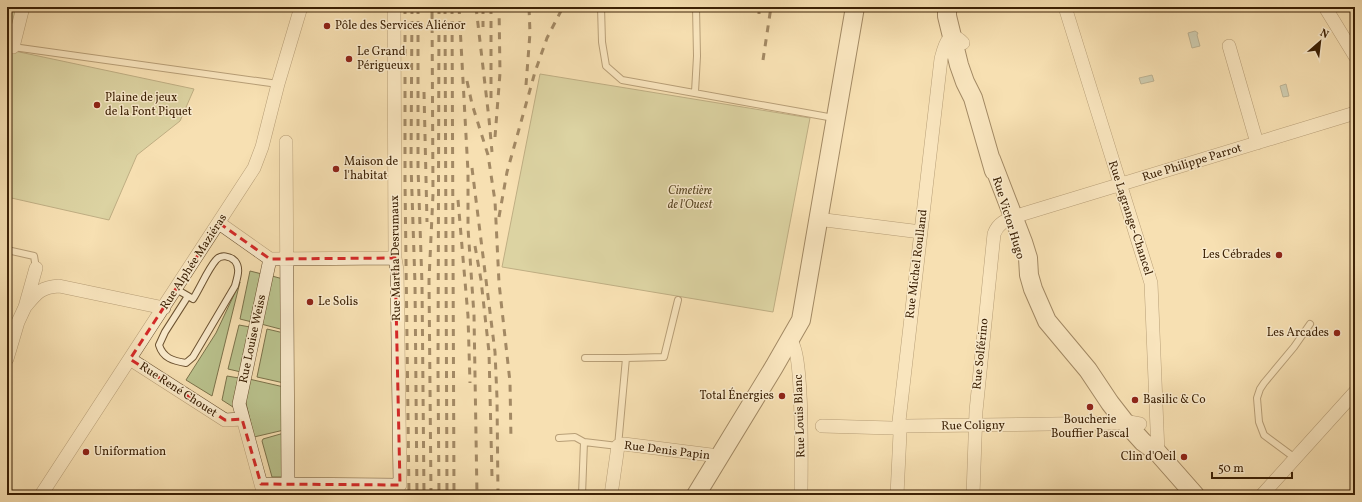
<svg xmlns="http://www.w3.org/2000/svg" width="1362" height="502" viewBox="0 0 1362 502" font-family="Vollkorn,serif">
<rect width="100%" height="100%" fill="#f7e0b2"/>
<filter id="stains"><feTurbulence type="fractalNoise" baseFrequency=".005" numOctaves="4"/><feColorMatrix values="0 0 0 0 .2 0 0 0 0 .09 0 0 0 0 .02 0 0 0 .5 -.17"/></filter>
<radialGradient id="worn" r=".72"><stop offset=".6" stop-color="#630" stop-opacity="0"/><stop offset="1" stop-color="#630" stop-opacity=".3"/></radialGradient>
<path fill="#bac38e" stroke="#7b724a" d="M 7,7 L 20,7 L 10,50 L 194,89 L 180,121 L 137,155 L 109,220 L 7,197 Z
M 540,74 L 810,118 L 773,312 L 502,267 Z
M 250,271 L 262,274 L 252,322 L 240,319 Z
M 272,276 L 283,279 L 284,330 L 261,324 Z
M 240,282 L 212,396 L 186,380 L 216,333 Z
M 239,325 L 250,327 L 241,372 L 228,369 Z
M 267,329 L 284,333 L 284,383 L 257,377 Z
M 227,376 L 239,378 L 233,407 L 222,400 Z
M 249,379 L 284,387 L 284,430 L 254,437 L 245,399 Z
M 284,433 L 285,477 L 272,477 L 262,441 L 263,439 Z"/>
<path fill="#9fbbb4" stroke="#777d6e" d="M 1195,31 L 1198,33 L 1197,35 L 1200,46 L 1192,48 L 1188,33 Z
M 1152,75 L 1154,81 L 1141,84 L 1139,78 Z
M 1286,84 L 1289,96 L 1283,97 L 1280,86 Z"/>
<g fill="none" stroke-linecap="round" stroke-linejoin="round">
<g stroke="#6b5130" stroke-width="8">
<path id="lane" d="M 601,7 L 602,42 L 606,66 L 622,80 L 834,118
M 13,47 L 278,84
M 695,92 L 697,56 L 696,7
M 7,250 L 34,256 L 36,268
M 176,289 L 188,296 L 165,332 L 159,345 C 163,358 173,361 186,363 L 193,357 L 235,286 C 237,278 241,268 235,261 C 230,256 221,254 216,260 C 208,269 200,288 193,299 L 188,296
M 585,358 L 626,358 L 664,357 L 678,300
M 559,438 L 575,437 L 584,442 L 618,446 L 626,358
M 1295,458 L 1264,435 L 1259,422 L 1257,398 L 1260,389 L 1264,383 L 1294,347 L 1310,324
M 582,495 L 584,442"/>
</g>
<g stroke="#6b5130" stroke-width="14">
<path id="street" d="M 1065,7 L 1151,283 L 1158,453
M 1325,7 L 1355,56
M 1229,46 L 1257,143
M 13,47 L 23,7
M 286,142 L 288,479 L 291,495
M 817,219 L 921,232
M 219,223 L 270,259 L 395,258
M 25,307 C 36,294 40,287 59,286 L 164,308
M 790,340 C 804,350 801,472 801,495
M 7,359 L 18,322 L 25,307 L 36,268
M 130,359 L 225,420 L 242,419
M 822,426 L 892,428 L 906,426 L 1120,423 L 1124,421 L 1140,424
M 261,484 L 400,485 L 397,270 L 395,258 L 394,7
M 41,495 L 254,168 L 262,147 L 278,84 L 301,7
M 264,495 L 239,404 L 270,259
M 611,495 L 618,446 L 624,444 L 711,455 L 718,459
M 897,495 L 900,433 L 899,421 L 941,59 C 944,48 948,27 963,43
M 973,495 L 976,411 L 994,234 C 999,220 1011,219 1023,214 L 1355,113
M 1262,495 L 1355,392"/>
</g>
<g stroke="#3c2105" stroke-width="20">
<path id="secondary" d="M 947,7 L 947,16 L 959,65 L 965,82 L 973,98 L 994,171
M 991,159 L 1023,242 L 1028,258 L 1029,275 L 1033,289 L 1047,321 L 1088,370 L 1110,403 L 1124,421 L 1143,442 L 1158,453 L 1195,495
M 696,495 L 774,367 L 801,320 L 855,7"/>
</g>
<use href="#lane" stroke="#faebcd" stroke-width="6"/>
<use href="#street" stroke="#faebcd" stroke-width="13"/>
<use href="#secondary" stroke="#faebcd" stroke-width="18"/>
<path stroke="#3c2105" stroke-width="3" stroke-dasharray="7 7" stroke-linecap="butt" d="M 405,7 L 405,181 L 409,495
M 412,7 L 411,164 L 415,284 L 417,495
M 418,7 L 418,168 L 422,284 L 424,495
M 439,7 L 438,370 L 439,495
M 445,7 L 447,495
M 452,7 L 454,495
M 459,7 L 468,172 L 468,228 L 474,315 L 477,495
M 476,7 L 489,119 L 492,152
M 483,7 L 483,27
M 491,7 L 491,99
M 759,7 L 759,19
M 763,60 L 771,7
M 467,81 L 472,104 L 488,155 L 495,201 L 499,283 L 510,382 L 511,440
M 526,85 L 530,33 L 529,7
M 424,92 L 427,222
M 495,137 L 500,73 L 499,7
M 472,168 L 495,352 L 497,398 L 498,495
M 458,200 L 468,316 L 470,383
M 499,217 L 507,172 L 535,72 L 547,38 L 563,7
M 475,246 L 481,280 L 489,352 L 492,477
M 431,495 L 429,280 L 433,194 L 432,7"/>
</g>
<path d="M0 0H1362V502H0ZM 219,223 L 270,259 L 395,258 L 400,485 L 261,484 L 242,419 L 225,420 L 130,359 Z" fill="#f7e0b2" fill-opacity=".55" fill-rule="evenodd"/>
<path fill="none" stroke="#d62828" stroke-width="3" stroke-dasharray="8 5" stroke-linejoin="round" d="M 219,223 L 270,259 L 395,258 L 400,485 L 261,484 L 242,419 L 225,420 L 130,359 Z"/>
<g fill="#8f2418" stroke="#faebcd" stroke-width="1.5">
<circle cx="327" cy="26" r="4"/>
<circle cx="349" cy="59" r="4"/>
<circle cx="97" cy="105" r="4"/>
<circle cx="336" cy="169" r="4"/>
<circle cx="1279" cy="255" r="4"/>
<circle cx="310" cy="302" r="4"/>
<circle cx="1337" cy="333" r="4"/>
<circle cx="782" cy="396" r="4"/>
<circle cx="1135" cy="400" r="4"/>
<circle cx="1090" cy="407" r="4"/>
<circle cx="86" cy="452" r="4"/>
<circle cx="1184" cy="457" r="4"/>
</g>
<g text-anchor="middle" dominant-baseline="central" stroke-width="3" stroke-linejoin="round" paint-order="stroke">
<g font-size="12" fill="#3c2105" stroke="#faebcd" text-anchor="start">
<text x="335" y="26">Pôle des Services Aliénor</text>
<text x="357" y="52">Le Grand<tspan x="357" dy="14">Périgueux</tspan></text>
<text x="105" y="98">Plaine de jeux<tspan x="105" dy="14">de la Font Piquet</tspan></text>
<text x="344" y="162">Maison de<tspan x="344" dy="14">l'habitat</tspan></text>
<text x="1271" y="255" text-anchor="end">Les Cébrades</text>
<text x="318" y="302">Le Solis</text>
<text x="1329" y="333" text-anchor="end">Les Arcades</text>
<text x="774" y="396" text-anchor="end">Total Énergies</text>
<text x="1143" y="400">Basilic &amp; Co</text>
<text x="1090" y="420" text-anchor="middle">Boucherie<tspan x="1090" dy="14">Bouffier Pascal</tspan></text>
<text x="94" y="452">Uniformation</text>
<text x="1176" y="457" text-anchor="end">Clin d'Oeil</text>
</g>
<g font-size="12" fill="#3c2105" stroke="#faebcd">
<text transform="translate(1192 163) rotate(-17)">Rue Philippe Parrot</text>
<text transform="translate(1008 218) rotate(73)">Rue Victor Hugo</text>
<text transform="translate(1130 218) rotate(72)">Rue Lagrange-Chancel</text>
<text transform="translate(396 258) rotate(-91)">Rue Martha Desrumaux</text>
<text transform="translate(194 262) rotate(-57)">Rue Alphée Maziéras</text>
<text transform="translate(917 264) rotate(-83)">Rue Michel Roulland</text>
<text transform="translate(253 339) rotate(-78)">Rue Louise Weiss</text>
<text transform="translate(981 354) rotate(-84)">Rue Solférino</text>
<text transform="translate(178 390) rotate(33)">Rue René Chouet</text>
<text transform="translate(800 416) rotate(-92)">Rue Louis Blanc</text>
<text transform="translate(973 426) rotate(-1)">Rue Coligny</text>
<text transform="translate(667 451) rotate(7)">Rue Denis Papin</text>
</g>
<g font-size="12" font-style="italic" fill="#5c4a27" stroke="#faebcd">
<text x="690" y="191">Cimetière<tspan x="690" dy="14">de l'Ouest</tspan></text>
</g>
</g>
<rect width="1362" height="502" fill="none" stroke="#f7e0b2" stroke-width="24"/>
<rect x="8" y="8" width="1346" height="486" fill="none" stroke="#3c2105" stroke-width="2"/>
<rect x="12" y="12" width="1338" height="478" fill="none" stroke="#3c2105"/>
<g transform="translate(1320 42) rotate(28)" stroke="#faebcd" stroke-width="3" paint-order="stroke">
<path d="M0-3L7 15L0 10L-7 15Z" fill="#3c2105"/>
<text y="-6" font-size="11" font-weight="bold" text-anchor="middle" fill="#3c2105">N</text>
</g>
<path d="M1212 472v6h80v-6" fill="none" stroke="#3c2105" stroke-width="2"/>
<text x="1218" y="472" font-size="12" fill="#3c2105" stroke="#faebcd" stroke-width="3" paint-order="stroke">50 m</text>
<rect width="100%" height="100%" filter="url(#stains)"/>
<rect width="100%" height="100%" fill="url(#worn)"/>
</svg>
